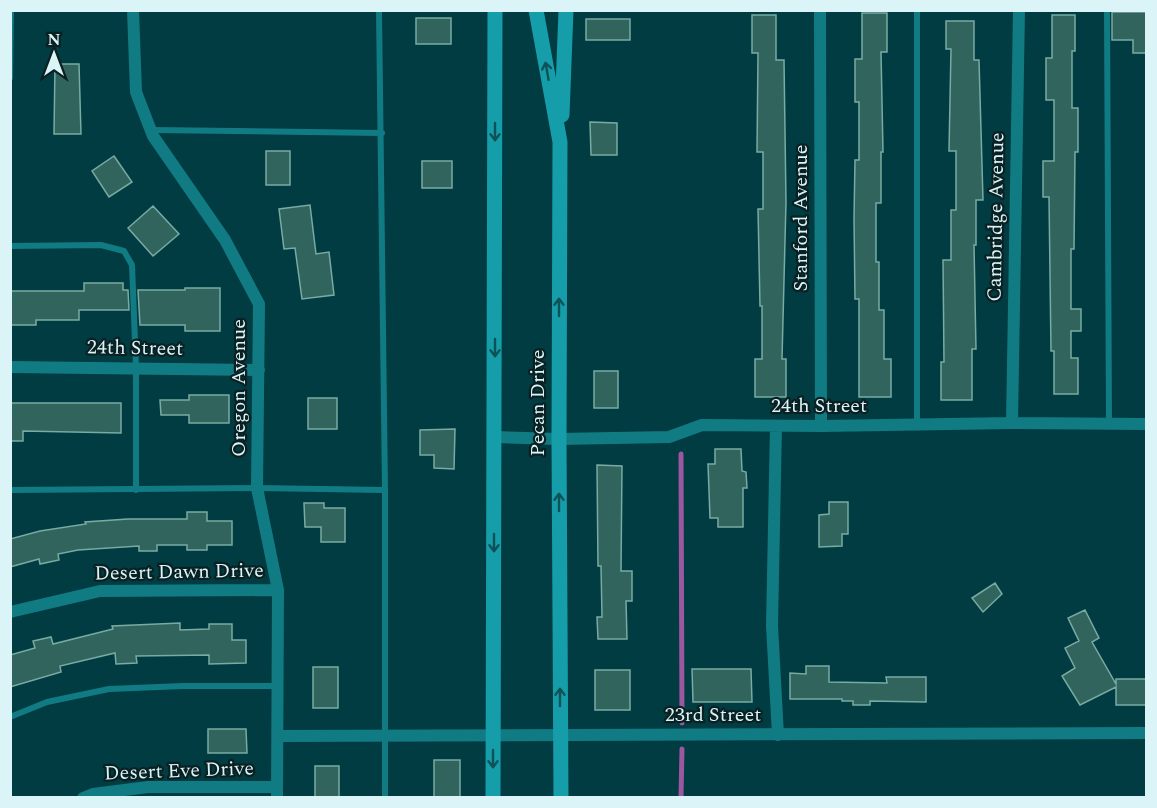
<svg xmlns="http://www.w3.org/2000/svg" width="1157" height="808" viewBox="0 0 1157 808" font-family="Spectral,serif">
<rect width="100%" height="100%" fill="#013c42"/>
<g fill="none" stroke-linecap="round" stroke-linejoin="round">
<path stroke="#9c57a1" stroke-width="5" d="M 681,454 L 682,723
M 681,798 L 682,749"/>
</g>
<path fill="#32645e" stroke="#78aba3" stroke-width="1.5" d="M 1112,12 L 1146,12 L 1146,53 L 1133,53 L 1133,40 L 1112,40 Z
M 862,13 L 887,13 L 887,52 L 881,52 L 883,152 L 881,152 L 881,203 L 876,203 L 876,262 L 879,262 L 879,310 L 884,310 L 884,359 L 891,359 L 891,397 L 859,397 L 859,299 L 855,299 L 854,218 L 855,160 L 859,160 L 859,102 L 855,102 L 855,59 L 862,59 Z
M 752,15 L 776,15 L 776,60 L 784,60 L 786,202 L 782,359 L 786,359 L 786,397 L 755,397 L 755,359 L 762,359 L 762,306 L 760,306 L 758,209 L 763,209 L 763,152 L 757,152 L 758,53 L 752,53 Z
M 1052,15 L 1075,15 L 1075,51 L 1072,51 L 1072,108 L 1078,108 L 1078,152 L 1075,152 L 1074,249 L 1071,249 L 1071,309 L 1081,309 L 1081,331 L 1071,331 L 1071,358 L 1078,358 L 1078,394 L 1054,394 L 1054,351 L 1051,351 L 1049,197 L 1043,197 L 1043,161 L 1054,161 L 1054,100 L 1046,100 L 1046,58 L 1052,58 Z
M 416,18 L 451,18 L 451,44 L 416,44 Z
M 586,19 L 630,19 L 630,40 L 586,40 Z
M 946,21 L 974,21 L 974,60 L 979,60 L 983,200 L 976,200 L 976,245 L 974,245 L 976,349 L 972,349 L 972,400 L 941,400 L 941,362 L 944,362 L 943,260 L 951,260 L 951,210 L 956,210 L 956,151 L 949,151 L 951,49 L 946,49 Z
M 55,64 L 79,64 L 81,134 L 54,134 Z
M 590,122 L 617,123 L 617,155 L 591,155 Z
M 266,151 L 290,151 L 290,185 L 266,185 Z
M 114,156 L 132,182 L 109,197 L 92,171 Z
M 422,161 L 452,161 L 452,188 L 422,188 Z
M 310,205 L 316,254 L 329,252 L 334,295 L 302,299 L 295,248 L 284,249 L 279,209 Z
M 153,206 L 179,234 L 153,256 L 128,228 Z
M 84,283 L 123,283 L 123,290 L 128,290 L 129,310 L 79,310 L 79,320 L 36,320 L 36,325 L 10,325 L 10,291 L 84,291 Z
M 185,288 L 220,288 L 220,331 L 185,331 L 185,325 L 140,325 L 138,290 L 185,290 Z
M 594,371 L 618,371 L 618,408 L 594,408 Z
M 189,395 L 229,395 L 229,423 L 189,423 L 189,415 L 161,415 L 160,400 L 189,400 Z
M 308,398 L 337,398 L 337,429 L 308,429 Z
M 10,403 L 121,403 L 121,433 L 23,431 L 23,441 L 10,441 Z
M 455,429 L 454,469 L 434,468 L 434,455 L 420,455 L 420,430 Z
M 715,449 L 741,449 L 742,471 L 746,472 L 747,488 L 743,488 L 743,527 L 718,527 L 718,518 L 710,518 L 708,464 L 715,464 Z
M 597,465 L 622,466 L 621,571 L 632,571 L 632,601 L 626,601 L 627,639 L 598,639 L 597,617 L 602,617 L 601,566 L 598,566 Z
M 829,502 L 848,502 L 848,534 L 842,534 L 842,546 L 819,547 L 819,515 L 829,514 Z
M 304,503 L 324,503 L 324,508 L 345,508 L 345,542 L 321,542 L 321,527 L 305,527 Z
M 187,512 L 207,512 L 207,521 L 232,521 L 232,545 L 207,545 L 207,550 L 187,550 L 187,545 L 157,545 L 157,551 L 139,551 L 139,546 L 78,550 L 58,554 L 59,560 L 40,564 L 39,559 L 10,567 L 10,539 L 40,531 L 86,524 L 85,522 L 128,519 L 187,519 Z
M 995,583 L 1002,594 L 983,612 L 972,598 Z
M 1085,610 L 1099,638 L 1092,642 L 1116,684 L 1116,679 L 1146,679 L 1146,705 L 1116,705 L 1116,687 L 1080,705 L 1062,676 L 1075,668 L 1065,648 L 1079,641 L 1068,618 Z
M 180,623 L 180,630 L 209,629 L 209,624 L 232,624 L 232,640 L 246,640 L 246,663 L 209,664 L 209,655 L 136,656 L 137,663 L 116,664 L 115,653 L 60,666 L 61,672 L 10,687 L 10,655 L 35,648 L 33,641 L 51,637 L 53,644 L 113,629 L 112,626 Z
M 806,666 L 829,666 L 829,682 L 887,683 L 886,677 L 926,677 L 926,702 L 870,701 L 870,705 L 853,705 L 853,701 L 842,701 L 842,699 L 790,699 L 790,673 L 806,674 Z
M 313,667 L 338,667 L 338,708 L 313,708 Z
M 692,669 L 751,669 L 752,702 L 693,702 Z
M 595,670 L 630,670 L 630,710 L 595,710 Z
M 208,729 L 246,729 L 247,753 L 208,753 Z
M 434,760 L 460,760 L 460,798 L 434,798 Z
M 315,766 L 339,766 L 339,798 L 315,798 Z"/>
<g fill="none" stroke-linecap="round" stroke-linejoin="round">
<path stroke="#117b84" stroke-width="6" d="M 379,10 L 385,490 L 385,798
M 917,10 L 917,424
M 1107,10 L 1109,424
M 10,78 L 11,10
M 151,130 L 382,133
M 10,246 L 101,245 L 124,251 L 132,265 L 136,367 L 136,490
M 10,490 L 257,488 L 385,490
M 10,717 L 47,702 L 109,689 L 183,686 L 278,686"/>
<path stroke="#117b84" stroke-width="12" d="M 133,10 L 136,92 L 153,136 L 225,240 L 259,304 L 257,488 L 278,590 L 277,798
M 820,10 L 821,426
M 10,367 L 259,370
M 1012,423 L 1019,10
M 776,426 L 772,626 L 778,735
M 495,437 L 559,439 L 669,437 L 702,425 L 821,426 L 1012,423 L 1146,424
M 10,612 L 100,591 L 278,590
M 279,736 L 1146,733
M 83,798 L 93,794 L 148,787 L 277,787"/>
<path stroke="#159eaa" stroke-width="15" d="M 536,10 L 560,142 L 559,439 L 561,798
M 562,115 L 566,10
M 493,798 L 495,10"/>
</g>
<defs><path id="oneway-shaft" d="M-6 0H5M1.5-3L5.5 0L1.5 3" fill="none" stroke-width="1.6" stroke-linecap="round" stroke-linejoin="round" transform="scale(1.5)"/></defs>
<g stroke="#0e5258">
<use href="#oneway-shaft" transform="translate(547 71) rotate(-100)"/>
<use href="#oneway-shaft" transform="translate(495 132) rotate(90)"/>
<use href="#oneway-shaft" transform="translate(559 307) rotate(-90)"/>
<use href="#oneway-shaft" transform="translate(495 348) rotate(90)"/>
<use href="#oneway-shaft" transform="translate(559 502) rotate(-90)"/>
<use href="#oneway-shaft" transform="translate(494 543) rotate(90)"/>
<use href="#oneway-shaft" transform="translate(560 697) rotate(-90)"/>
<use href="#oneway-shaft" transform="translate(493 759) rotate(90)"/>
</g>
<g text-anchor="middle" dominant-baseline="central" stroke-width="4.5" stroke-linejoin="round" paint-order="stroke">
<g font-size="20" fill="#daf4f7" stroke="#0a2022">
<text transform="translate(996 217) rotate(-89)">Cambridge Avenue</text>
<text transform="translate(801 218) rotate(-90)">Stanford Avenue</text>
<text transform="translate(135 348) rotate(1)">24th Street</text>
<text transform="translate(239 388) rotate(-90)">Oregon Avenue</text>
<text transform="translate(538 403) rotate(-90)">Pecan Drive</text>
<text x="819" y="406">24th Street</text>
<text transform="translate(179 572) rotate(-1)">Desert Dawn Drive</text>
<text x="713" y="715">23rd Street</text>
<text transform="translate(179 771) rotate(-2)">Desert Eve Drive</text>
</g>
</g>
<rect width="1157" height="808" fill="none" stroke="#daf4f7" stroke-width="24"/>
<g transform="translate(54 54)" stroke="#0a2022" stroke-width="4.5" paint-order="stroke">
<path d="M0-4.5L10 22L0 15L-10 22Z" fill="#daf4f7"/>
<text y="-9" font-size="16" font-weight="bold" text-anchor="middle" fill="#daf4f7">N</text>
</g>
</svg>
